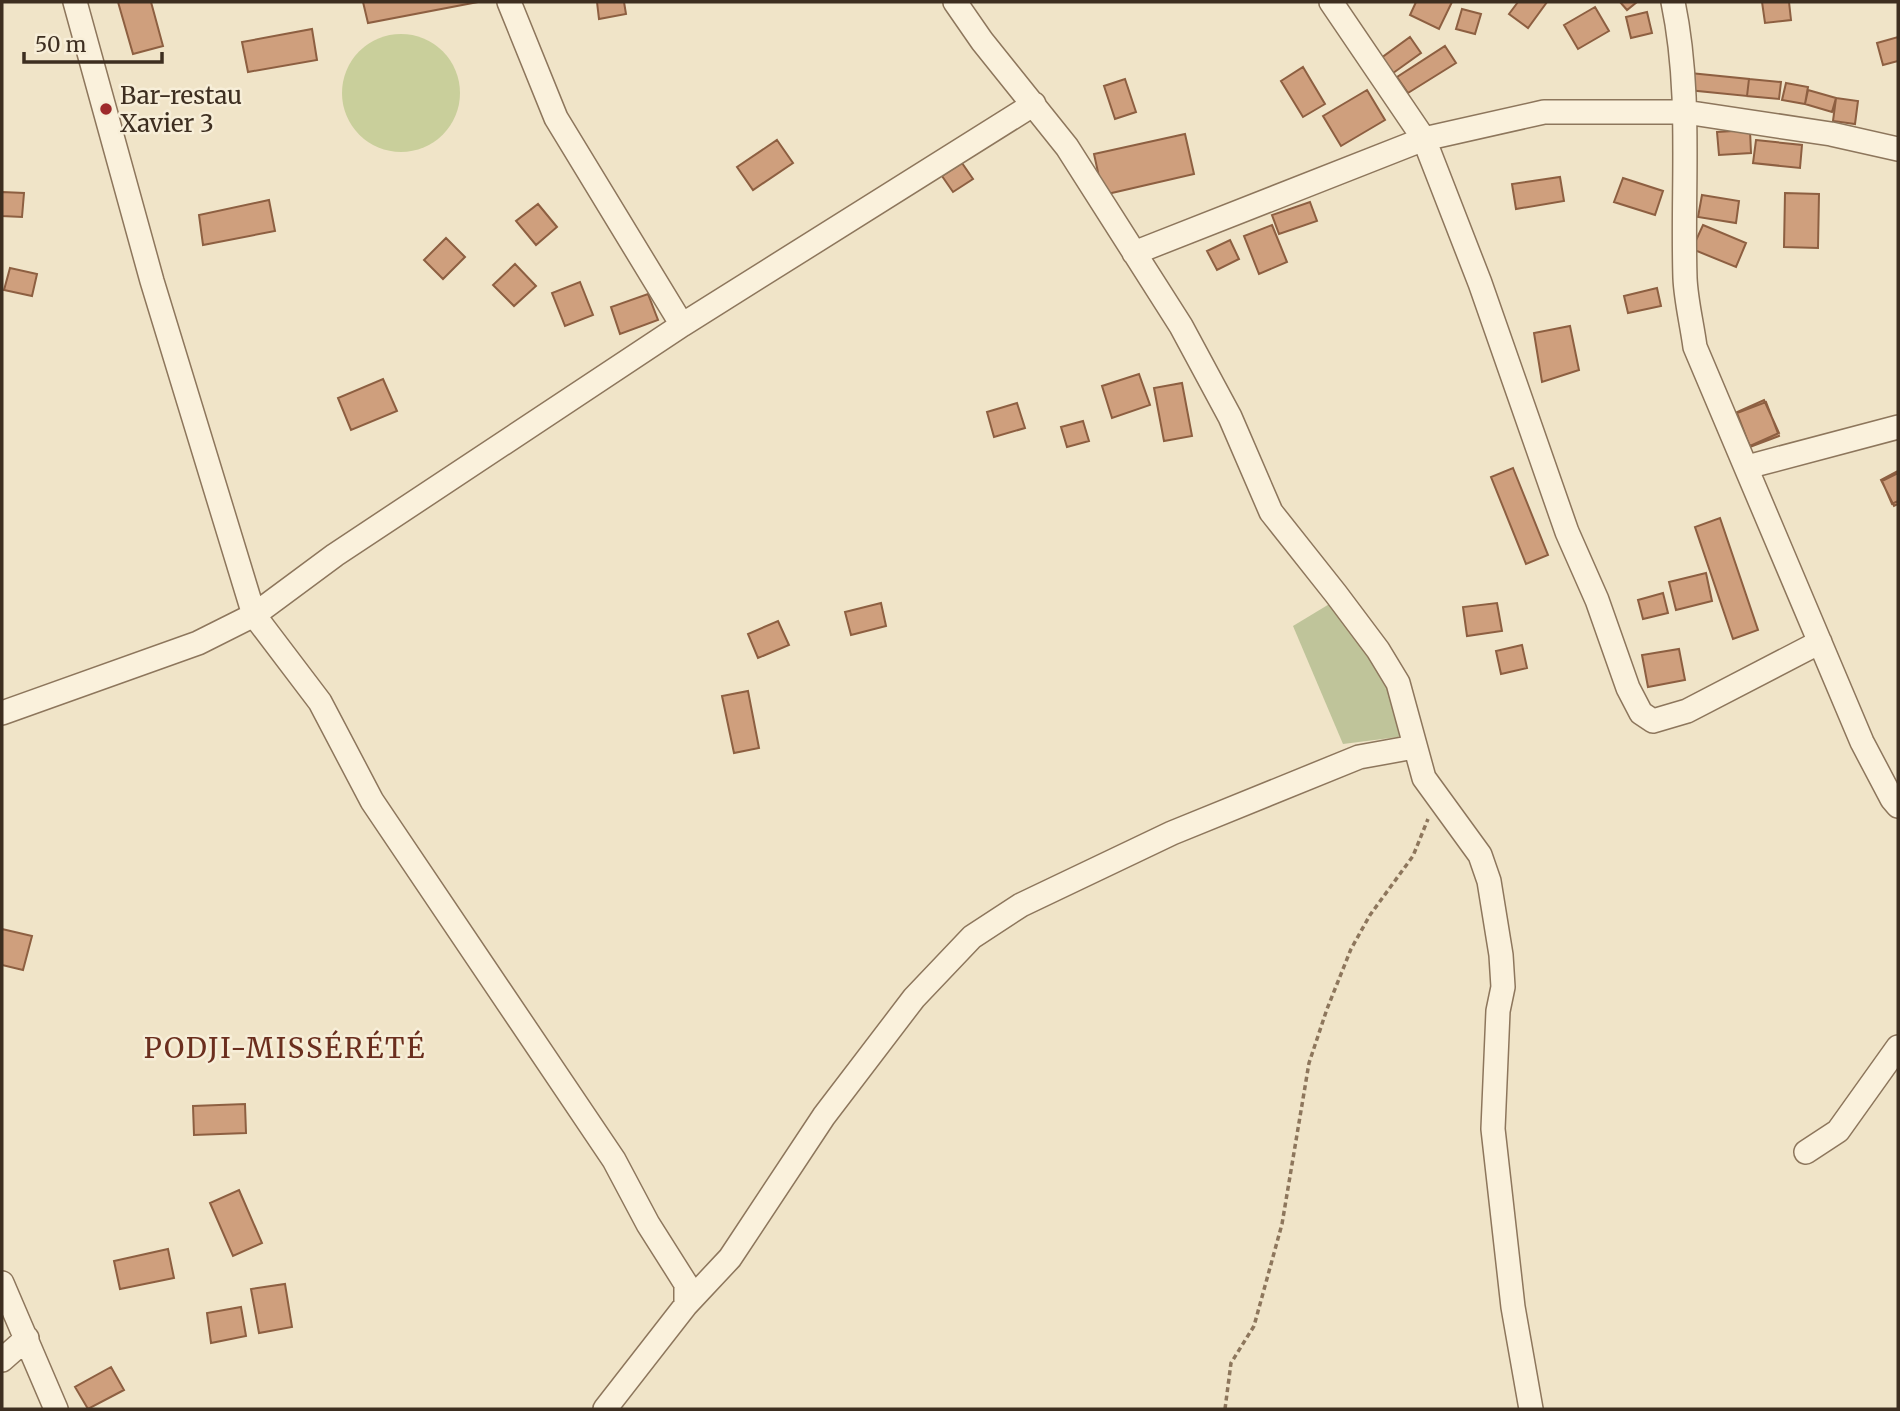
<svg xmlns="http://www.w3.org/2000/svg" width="1900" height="1411" viewBox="0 0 1900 1411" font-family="Merriweather,serif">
<rect width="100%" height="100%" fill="#f0e4c8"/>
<path fill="#c9cf9b" d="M342 93a59 59 0 1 1 118 0a59 59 0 1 1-118 0Z"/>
<path fill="#bfc49a" d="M 1336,600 L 1391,681 L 1406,736 L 1343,744 L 1293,626 Z"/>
<path fill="#cf9f7d" stroke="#8d5f41" stroke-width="2" d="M 118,2 L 151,2 L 163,46 L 133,54 Z
M 363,2 L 478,2 L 368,23 Z
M 597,2 L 624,2 L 626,14 L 599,19 Z
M 1416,2 L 1452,2 L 1439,29 L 1410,15 Z
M 1518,2 L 1547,2 L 1528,28 L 1509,14 Z
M 1620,2 L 1637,2 L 1627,10 Z
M 1762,2 L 1789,2 L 1791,20 L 1765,23 Z
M 1595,7 L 1609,31 L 1578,49 L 1564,25 Z
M 1462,9 L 1481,14 L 1475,34 L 1456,29 Z
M 1647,12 L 1652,33 L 1631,38 L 1626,17 Z
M 312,29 L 317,60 L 248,72 L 242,42 Z
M 1410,37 L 1421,53 L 1389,76 L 1377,61 Z
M 1898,37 L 1898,61 L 1883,65 L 1877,43 Z
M 1445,46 L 1456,63 L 1408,93 L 1397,77 Z
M 1303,67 L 1325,104 L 1303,117 L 1281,81 Z
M 1690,73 L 1749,79 L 1747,96 L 1688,90 Z
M 1125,79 L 1136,112 L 1115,119 L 1104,86 Z
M 1749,79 L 1781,82 L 1779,99 L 1747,96 Z
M 1786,83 L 1808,87 L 1805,104 L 1782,100 Z
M 1367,90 L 1385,120 L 1341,146 L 1323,116 Z
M 1808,90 L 1836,98 L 1832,112 L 1805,104 Z
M 1836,98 L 1858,101 L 1855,124 L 1833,121 Z
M 1750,130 L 1751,153 L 1719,155 L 1717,132 Z
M 1185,134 L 1194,174 L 1103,195 L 1094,154 Z
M 777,140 L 793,163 L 753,190 L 737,167 Z
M 1756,140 L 1802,145 L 1800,168 L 1753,163 Z
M 962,163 L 973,179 L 953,192 L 942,176 Z
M 1560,177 L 1564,201 L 1516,209 L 1512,184 Z
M 1623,178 L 1663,191 L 1655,215 L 1614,202 Z
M 2,192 L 24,193 L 22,217 L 2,216 Z
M 1785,193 L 1819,194 L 1818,248 L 1784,247 Z
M 1702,195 L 1739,201 L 1736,223 L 1698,217 Z
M 269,200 L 275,231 L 203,245 L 199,215 Z
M 1310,202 L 1317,221 L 1279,234 L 1272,215 Z
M 538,204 L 557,227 L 536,245 L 516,221 Z
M 1272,225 L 1287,262 L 1259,274 L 1244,236 Z
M 1703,225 L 1746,243 L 1736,267 L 1692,249 Z
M 446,238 L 465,257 L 443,279 L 424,260 Z
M 1230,240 L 1239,259 L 1217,270 L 1207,251 Z
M 515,264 L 536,286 L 514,306 L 493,285 Z
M 10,268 L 37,274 L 32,296 L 4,290 Z
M 580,282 L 593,315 L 565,326 L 552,293 Z
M 1657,288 L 1661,306 L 1628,313 L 1624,296 Z
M 648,294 L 658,320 L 620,334 L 611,307 Z
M 1570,326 L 1579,370 L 1542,382 L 1534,333 Z
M 1139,374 L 1150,405 L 1112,418 L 1102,386 Z
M 383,379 L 397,411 L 351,430 L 338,398 Z
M 1182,383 L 1192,436 L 1164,441 L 1154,388 Z
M 1764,400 L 1779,433 L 1750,446 L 1735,413 Z
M 1766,402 L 1779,436 L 1750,447 L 1737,413 Z
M 1017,403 L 1025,428 L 994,437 L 987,412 Z
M 1083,421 L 1089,441 L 1067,447 L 1061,427 Z
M 1513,468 L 1548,555 L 1526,564 L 1491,477 Z
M 1898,471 L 1898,504 L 1894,506 L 1881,480 Z
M 1898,473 L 1898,501 L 1892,504 L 1882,481 Z
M 1720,518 L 1758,630 L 1733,639 L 1695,527 Z
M 1706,573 L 1712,601 L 1676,610 L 1669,582 Z
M 1663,593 L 1668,613 L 1643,619 L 1638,600 Z
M 881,603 L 886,626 L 851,635 L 845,612 Z
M 1497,603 L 1502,631 L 1467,636 L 1463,607 Z
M 778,621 L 789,645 L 758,658 L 748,634 Z
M 1522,645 L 1527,668 L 1501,674 L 1496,651 Z
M 1679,649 L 1685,680 L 1648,687 L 1642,655 Z
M 748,691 L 759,748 L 734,753 L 722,696 Z
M 2,929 L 32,936 L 23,970 L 2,965 Z
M 245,1104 L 246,1133 L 194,1135 L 193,1106 Z
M 239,1190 L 262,1243 L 233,1256 L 210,1203 Z
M 168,1249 L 174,1278 L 120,1289 L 114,1261 Z
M 285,1284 L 292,1327 L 259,1333 L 251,1289 Z
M 241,1307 L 246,1336 L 211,1343 L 207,1313 Z
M 111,1367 L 124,1390 L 88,1409 L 75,1387 Z"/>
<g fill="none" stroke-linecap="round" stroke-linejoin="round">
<g stroke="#8d765c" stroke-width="26">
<path id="minor" d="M 75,2 L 152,281 L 254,615 L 320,702 L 372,801 L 614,1160 L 648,1224 L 686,1284 L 686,1305 L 605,1409
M 509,2 L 556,118 L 682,325
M 955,2 L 982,41 L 1067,147 L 1181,326 L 1230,417 L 1271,512 L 1336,594 L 1378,650 L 1398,683 L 1424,778 L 1480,855 L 1489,881 L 1501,955 L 1503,987 L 1498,1011 L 1493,1129 L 1513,1307 L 1531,1409
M 1331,2 L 1424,139 L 1480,283 L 1567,532 L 1597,600 L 1628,688 L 1641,713 L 1653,721 L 1687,711 L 1820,642
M 1673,2 C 1692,93 1682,186 1685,278 C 1686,301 1692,324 1695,347 L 1862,742 L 1892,799 L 1898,806
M 1134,253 L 1424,139 L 1544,112 L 1685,112 L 1831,134 L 1898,149
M 1747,467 L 1898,427
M 2,713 L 198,643 L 254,615 L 335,555 L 682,325 L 1034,104
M 1806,1152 L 1838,1131 L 1898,1047
M 2,1283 L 56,1409
M 686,1305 L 730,1258 L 824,1116 L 914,998 L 972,937 L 1021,905 L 1172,833 L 1359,757 L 1414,747
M 2,1360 L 27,1338"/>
</g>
<path stroke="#8d765c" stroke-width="3.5" stroke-dasharray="5 3.5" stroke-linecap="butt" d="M 1225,1409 L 1231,1363 L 1254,1326 L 1282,1224 L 1309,1063 L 1327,1009 L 1351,949 L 1370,915 L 1413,856 L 1428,819"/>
<use href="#minor" stroke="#faf1dc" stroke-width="23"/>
</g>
<circle fill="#9e2a2b" stroke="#f7eed8" stroke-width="2.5" cx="106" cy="109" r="7"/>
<g text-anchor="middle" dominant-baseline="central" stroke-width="5" stroke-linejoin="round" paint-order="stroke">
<g font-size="24" fill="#3d2e20" stroke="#f7eed8" text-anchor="start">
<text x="120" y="95">Bar-restau<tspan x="120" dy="28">Xavier 3</tspan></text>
</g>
<g font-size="28" letter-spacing="2" fill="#6b2e1e" stroke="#f7eed8">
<text x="285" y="1048">PODJI-MISSÉRÉTÉ</text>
</g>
</g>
<rect width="1900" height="1411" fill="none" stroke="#3d2e20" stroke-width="7"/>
<path d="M24 52v10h138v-10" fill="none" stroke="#3d2e20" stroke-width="3.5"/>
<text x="35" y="52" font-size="21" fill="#3d2e20" stroke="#f7eed8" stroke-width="5" paint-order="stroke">50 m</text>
</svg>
